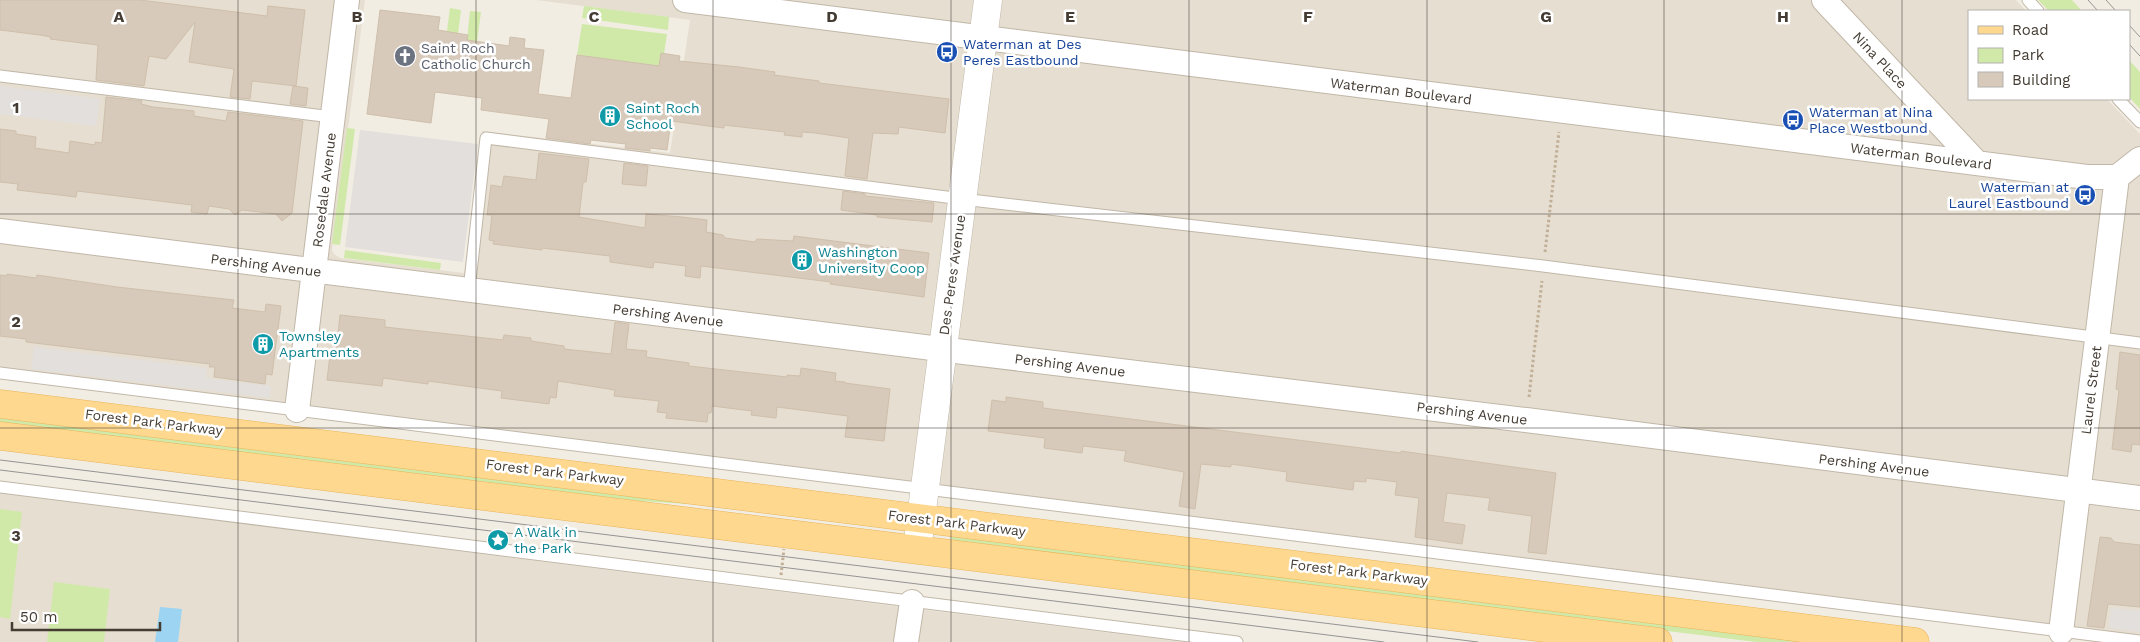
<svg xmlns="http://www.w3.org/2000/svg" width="2140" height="642" viewBox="0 0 2140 642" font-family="'Work Sans',sans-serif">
<rect width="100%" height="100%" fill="#f2ede3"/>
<path fill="#e6ded1" d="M 0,0 L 365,0 L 332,250 L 334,254 L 340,258 L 464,273 L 482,131 L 670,153 L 690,20 L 536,0 L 2016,0 L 2026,11 L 1969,11 L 1969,99 L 2107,99 L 2140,134 L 2140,635 L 0,368 Z
M 0,493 L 966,615 L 1183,642 L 0,642 Z"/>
<path fill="#d0e9a9" d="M 2038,0 L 2072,0 L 2082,11 L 2049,11 Z
M 584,6 L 669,17 L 668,30 L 582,18 Z
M 450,8 L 461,10 L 458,34 L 446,38 Z
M 470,11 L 481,12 L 477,42 L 467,40 Z
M 582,24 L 667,34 L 664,54 L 659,66 L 577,55 Z
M 2129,60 L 2140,72 L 2140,109 L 2129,97 Z
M 347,128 L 355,129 L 340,245 L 332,244 Z
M 345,250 L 441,263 L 440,270 L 344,258 Z
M 0,414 L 688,499 L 688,504 L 592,498 L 0,424 Z
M 0,509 L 22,512 L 10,619 L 0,617 Z
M 951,534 L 1827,642 L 1756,642 L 956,543 L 950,537 Z
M 54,582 L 110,589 L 104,642 L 47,642 Z"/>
<path fill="#e2dfdc" d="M 0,86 L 100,99 L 96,126 L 0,114 Z
M 360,130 L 478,144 L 463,262 L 345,247 Z
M 34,347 L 207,368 L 206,378 L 271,386 L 270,398 L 31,369 Z
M 2111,608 L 2140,611 L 2140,632 L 2109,628 Z"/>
<path fill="#9cd4f2" d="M 160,607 L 182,609 L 178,642 L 155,642 Z"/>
<path fill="#d7cabb" stroke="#cfbfab" d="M 0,0 L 140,0 L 267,16 L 268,6 L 305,10 L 296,86 L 252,81 L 250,99 L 230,97 L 234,69 L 189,62 L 195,22 L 166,59 L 149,56 L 144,86 L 96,80 L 98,45 L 50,39 L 51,37 L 40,35 L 0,30 Z
M 380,10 L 440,17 L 438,30 L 468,35 L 467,40 L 509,46 L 510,37 L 525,39 L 524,48 L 544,50 L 538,94 L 571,98 L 577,55 L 659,66 L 661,53 L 680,56 L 679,61 L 739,67 L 775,72 L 774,75 L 819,81 L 819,83 L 949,99 L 945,133 L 899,127 L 898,134 L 873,133 L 867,179 L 845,176 L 849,138 L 815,133 L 802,132 L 802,137 L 784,135 L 785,132 L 724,125 L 724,128 L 671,121 L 667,150 L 650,148 L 650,151 L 625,148 L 626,144 L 591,140 L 590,144 L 546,138 L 549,119 L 481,110 L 482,98 L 435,92 L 431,123 L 367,114 Z
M 293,86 L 308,88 L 306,106 L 290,104 Z
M 106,97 L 142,101 L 141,104 L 153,107 L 194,111 L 194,116 L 226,121 L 228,112 L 303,121 L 292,213 L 282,221 L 276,214 L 242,210 L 235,215 L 229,209 L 209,206 L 207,214 L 191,212 L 192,205 L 77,191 L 76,197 L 17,190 L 18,184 L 0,182 L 0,129 L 16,131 L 16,134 L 36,137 L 35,148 L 69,153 L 70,141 L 95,145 L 95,142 L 102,143 Z
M 539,153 L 589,159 L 586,182 L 583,182 L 579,217 L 645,228 L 646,214 L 682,217 L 707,220 L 706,232 L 723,235 L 725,238 L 755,242 L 757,239 L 793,241 L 794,236 L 929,253 L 924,297 L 830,284 L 831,282 L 701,266 L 700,278 L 685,276 L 686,266 L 654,262 L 653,268 L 610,262 L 610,256 L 542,248 L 542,250 L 493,244 L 494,241 L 489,240 L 492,215 L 487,215 L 491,185 L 502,187 L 504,176 L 536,180 Z
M 624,163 L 648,166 L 646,186 L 622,184 Z
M 843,191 L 865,194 L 865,196 L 934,203 L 932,222 L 877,217 L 877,215 L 841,210 Z
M 7,274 L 36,278 L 37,275 L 117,287 L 234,300 L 232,308 L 265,312 L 266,304 L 281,306 L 272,375 L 266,374 L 265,384 L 214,377 L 215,367 L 209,367 L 210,364 L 26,342 L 26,339 L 0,336 L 0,275 L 7,276 Z
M 340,315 L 385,320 L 385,327 L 503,340 L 504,335 L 531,338 L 531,341 L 564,346 L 564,349 L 611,354 L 615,322 L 629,324 L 626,349 L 647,351 L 646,357 L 689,363 L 689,366 L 787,377 L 787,375 L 800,376 L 801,368 L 836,373 L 835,381 L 845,382 L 845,383 L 890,389 L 884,441 L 845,437 L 848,416 L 777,407 L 776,418 L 751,415 L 752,411 L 712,406 L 711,413 L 708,413 L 707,422 L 666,418 L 667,413 L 657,412 L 659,401 L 614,396 L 615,390 L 558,381 L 556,398 L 550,397 L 549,404 L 501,398 L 502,391 L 428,381 L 428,384 L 383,378 L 382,386 L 327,380 L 330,355 L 336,356 Z
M 2120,352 L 2140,355 L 2140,445 L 2132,444 L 2131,452 L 2112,449 L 2119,390 L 2116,389 Z
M 1006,397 L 1043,402 L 1043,408 L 1401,453 L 1401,451 L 1556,473 L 1546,554 L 1528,552 L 1532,516 L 1488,510 L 1490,498 L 1447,493 L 1443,522 L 1465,525 L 1462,544 L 1415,537 L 1419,498 L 1395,495 L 1397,482 L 1366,478 L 1366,482 L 1354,481 L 1353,490 L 1286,481 L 1287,472 L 1231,464 L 1231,467 L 1201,464 L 1195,509 L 1179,506 L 1184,472 L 1124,461 L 1126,451 L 1083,446 L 1082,453 L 1044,448 L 1045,438 L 988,431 L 992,400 L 1006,402 Z
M 2100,537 L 2111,538 L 2114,542 L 2140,545 L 2140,607 L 2108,604 L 2104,628 L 2087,626 Z"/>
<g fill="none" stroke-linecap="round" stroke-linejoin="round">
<g stroke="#c1b7a8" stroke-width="13">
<path id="service" d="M 2028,0 L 2038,11
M 0,76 L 332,117
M 2118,99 L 2140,122
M 469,290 L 486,138 L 962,199 L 1543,266 L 2140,343
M 0,373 L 2140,641
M 0,487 L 1237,642"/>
</g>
<g stroke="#c1b7a8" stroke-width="26">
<path id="minor" d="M 685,0 L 2087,177 L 2117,177 L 2140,159
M 1824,0 L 1977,163
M 0,231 L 964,352 L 1526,420 L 2140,498
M 297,410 L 347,0
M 2061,632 L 2117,177
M 906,642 L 912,602"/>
</g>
<g stroke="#c1b7a8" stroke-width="29">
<path id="tertiary" d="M 917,549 L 988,0"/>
</g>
<g stroke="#e8b55b" stroke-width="29">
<path id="primary" d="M 0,404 L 1915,642
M 0,436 L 1658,642"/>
</g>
<path stroke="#c0af96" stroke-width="3" stroke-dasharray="2.5 2.5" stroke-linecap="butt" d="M 1545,252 L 1559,132
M 1529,397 L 1542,281"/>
<use href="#service" stroke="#fff" stroke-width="11"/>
<use href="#minor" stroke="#fff" stroke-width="24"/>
<use href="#tertiary" stroke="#fff" stroke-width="28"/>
<use href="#primary" stroke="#ffd88f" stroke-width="28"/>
<path stroke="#949494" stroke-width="1" d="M 2088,0 L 2098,11
M 2106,0 L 2116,11
M 2129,25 L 2140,37
M 2129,44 L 2140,56
M 0,460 L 1478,642
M 0,470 L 1384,642"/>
<path stroke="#c0af96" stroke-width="3" stroke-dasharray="2.5 2.5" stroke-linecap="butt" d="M 781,575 L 784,549"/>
</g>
<path fill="none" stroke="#443c33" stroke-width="1" stroke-opacity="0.55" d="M 238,0 L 238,642M 476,0 L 476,642M 713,0 L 713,642M 951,0 L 951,642M 1189,0 L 1189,642M 1427,0 L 1427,642M 1664,0 L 1664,642M 1902,0 L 1902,642M 0,214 L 2140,214M 0,428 L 2140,428"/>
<defs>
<g id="bus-disc" transform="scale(1.125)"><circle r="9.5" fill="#1a4fb4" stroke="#fff"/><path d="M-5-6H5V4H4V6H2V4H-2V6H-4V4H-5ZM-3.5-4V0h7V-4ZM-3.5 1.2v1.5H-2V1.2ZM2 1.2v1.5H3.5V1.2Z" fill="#fff"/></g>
<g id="church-disc" transform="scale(1.125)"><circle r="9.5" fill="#6b7280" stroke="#fff"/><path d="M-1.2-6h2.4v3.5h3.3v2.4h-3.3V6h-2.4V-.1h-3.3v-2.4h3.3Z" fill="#fff"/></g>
<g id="building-disc" transform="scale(1.125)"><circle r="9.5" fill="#0f9aa8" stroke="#fff"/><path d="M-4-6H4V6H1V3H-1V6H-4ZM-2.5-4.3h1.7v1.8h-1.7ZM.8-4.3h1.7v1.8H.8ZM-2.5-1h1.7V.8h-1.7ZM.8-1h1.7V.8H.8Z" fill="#fff"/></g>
<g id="sight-disc" transform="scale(1.125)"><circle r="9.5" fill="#0f9aa8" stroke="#fff"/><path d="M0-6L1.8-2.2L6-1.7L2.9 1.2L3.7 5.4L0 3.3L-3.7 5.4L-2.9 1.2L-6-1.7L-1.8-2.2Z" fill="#fff"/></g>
</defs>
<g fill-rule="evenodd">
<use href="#bus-disc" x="947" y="52"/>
<use href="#church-disc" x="405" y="56"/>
<use href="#building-disc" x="610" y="116"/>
<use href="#bus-disc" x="1793" y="120"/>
<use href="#bus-disc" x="2085" y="195"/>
<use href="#building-disc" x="802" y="260"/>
<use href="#building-disc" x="263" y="344"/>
<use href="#sight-disc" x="498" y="540"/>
</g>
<g text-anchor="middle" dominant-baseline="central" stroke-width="5" stroke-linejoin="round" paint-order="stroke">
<g font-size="14" fill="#164399" stroke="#fff" text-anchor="start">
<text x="963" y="44">Waterman at Des<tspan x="963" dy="16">Peres Eastbound</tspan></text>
<text x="1809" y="112">Waterman at Nina<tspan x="1809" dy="16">Place Westbound</tspan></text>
<text x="2069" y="187" text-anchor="end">Waterman at<tspan x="2069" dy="16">Laurel Eastbound</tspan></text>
</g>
<g font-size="14" fill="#5b616d" stroke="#fff" text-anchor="start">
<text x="421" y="48">Saint Roch<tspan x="421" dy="16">Catholic Church</tspan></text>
</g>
<g font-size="14" fill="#443c33" stroke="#fff">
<text transform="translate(1880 60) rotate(47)">Nina Place</text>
<text transform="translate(1401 91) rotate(7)">Waterman Boulevard</text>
<text transform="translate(1921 156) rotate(7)">Waterman Boulevard</text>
<text transform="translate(324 190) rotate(-83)">Rosedale Avenue</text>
<text transform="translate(266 265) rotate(7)">Pershing Avenue</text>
<text transform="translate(952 275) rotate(-82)">Des Peres Avenue</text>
<text transform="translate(668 315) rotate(7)">Pershing Avenue</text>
<text transform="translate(1070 365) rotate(7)">Pershing Avenue</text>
<text transform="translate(2091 390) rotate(-83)">Laurel Street</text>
<text transform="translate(1472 413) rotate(7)">Pershing Avenue</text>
<text transform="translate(154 422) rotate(7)">Forest Park Parkway</text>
<text transform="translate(1874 465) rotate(7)">Pershing Avenue</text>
<text transform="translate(555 472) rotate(7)">Forest Park Parkway</text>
<text transform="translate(957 523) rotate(7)">Forest Park Parkway</text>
<text transform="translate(1359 572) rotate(7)">Forest Park Parkway</text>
</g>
<g font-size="14" fill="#0d838f" stroke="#fff" text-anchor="start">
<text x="626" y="108">Saint Roch<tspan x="626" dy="16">School</tspan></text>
<text x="818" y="252">Washington<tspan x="818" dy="16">University Coop</tspan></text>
<text x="279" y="336">Townsley<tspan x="279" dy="16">Apartments</tspan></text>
<text x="514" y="532">A Walk in<tspan x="514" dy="16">the Park</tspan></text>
</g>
</g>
<g font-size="16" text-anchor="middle" font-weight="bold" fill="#443c33" stroke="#fff" stroke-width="5" stroke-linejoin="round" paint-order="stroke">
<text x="119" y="22">A</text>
<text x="357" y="22">B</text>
<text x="594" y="22">C</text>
<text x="832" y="22">D</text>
<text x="1070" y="22">E</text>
<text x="1308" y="22">F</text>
<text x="1546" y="22">G</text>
<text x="1783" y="22">H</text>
<text x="16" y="113">1</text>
<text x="16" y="327">2</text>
<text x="16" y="541">3</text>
</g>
<rect x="1968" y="10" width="162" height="90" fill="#ffffff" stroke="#b4b1ad"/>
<rect x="1978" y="26" width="25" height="8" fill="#ffd88f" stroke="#b4b1ad"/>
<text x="2012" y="35" font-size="15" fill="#443c33">Road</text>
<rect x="1978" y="48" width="25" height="15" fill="#d0e9a9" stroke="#b4b1ad"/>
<text x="2012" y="60" font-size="15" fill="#443c33">Park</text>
<rect x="1978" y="72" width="25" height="15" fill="#d7cabb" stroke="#b4b1ad"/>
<text x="2012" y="85" font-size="15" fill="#443c33">Building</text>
<path d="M12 622v8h148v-8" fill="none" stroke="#443c33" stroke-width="2.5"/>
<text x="20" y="622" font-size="15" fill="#443c33" stroke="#ffffff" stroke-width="4" paint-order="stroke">50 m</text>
</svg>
